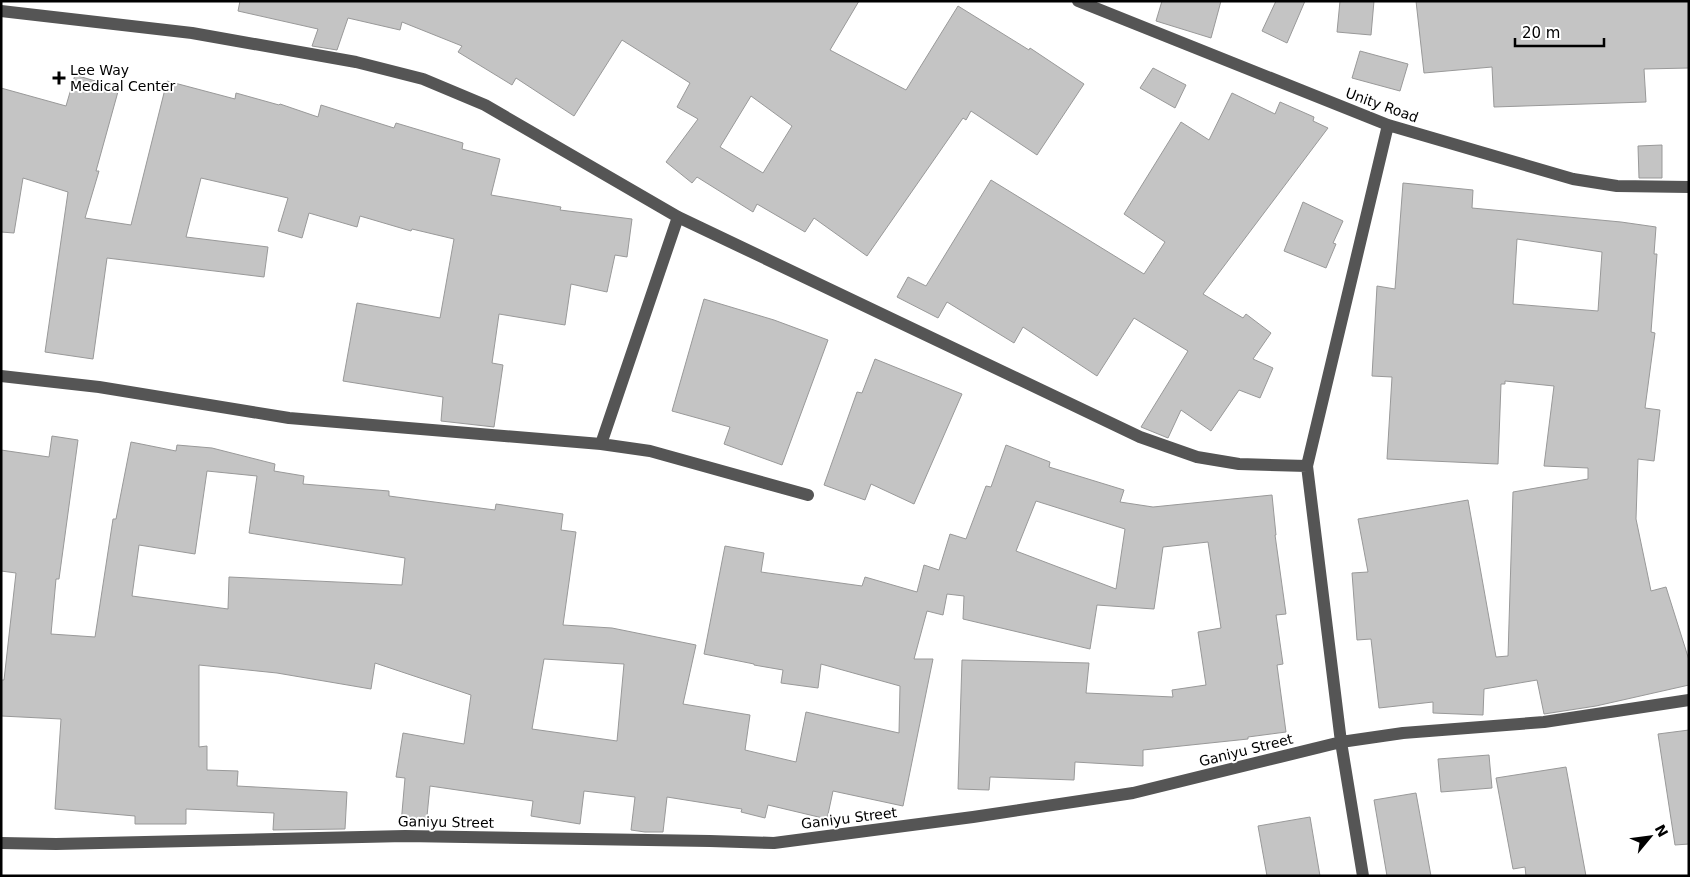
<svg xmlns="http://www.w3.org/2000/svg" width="1690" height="877" viewBox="0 0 1690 877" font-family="'DejaVu Sans',sans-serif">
<rect width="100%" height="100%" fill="#fff"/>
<path fill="#c4c4c4" stroke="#999" fill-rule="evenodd" d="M 240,1 L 859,1 L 830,50 L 906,90 L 958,6 L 1029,50 L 1030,48 L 1084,84 L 1037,155 L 971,111 L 966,120 L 963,118 L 867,256 L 814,218 L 805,232 L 757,204 L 753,212 L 697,177 L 692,183 L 666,162 L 698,119 L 677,107 L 690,83 L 622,40 L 574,116 L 516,78 L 512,85 L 458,52 L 462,46 L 402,22 L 400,30 L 348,18 L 337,50 L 312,46 L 318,29 L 238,11 ZM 751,96 L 792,126 L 763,173 L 720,147 Z
M 1162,1 L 1221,1 L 1211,38 L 1156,21 Z
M 1276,1 L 1305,1 L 1287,43 L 1262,31 Z
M 1340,1 L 1374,1 L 1371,35 L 1337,32 Z
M 1416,1 L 1689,1 L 1689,68 L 1644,69 L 1646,102 L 1494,107 L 1492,67 L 1424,73 Z
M 1360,51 L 1408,64 L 1400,91 L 1352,78 Z
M 1153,68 L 1186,85 L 1175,108 L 1140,88 Z
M 75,75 L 119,88 L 96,171 L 99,171 L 85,218 L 131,225 L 167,81 L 235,99 L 236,93 L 279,105 L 280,104 L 318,117 L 321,105 L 394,128 L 396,123 L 463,143 L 462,149 L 500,159 L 491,195 L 561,207 L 560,210 L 632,219 L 627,257 L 615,255 L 607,292 L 571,284 L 565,325 L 499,314 L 492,363 L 503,365 L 494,427 L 441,421 L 443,397 L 343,381 L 357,303 L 440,318 L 454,239 L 412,229 L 411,231 L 360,216 L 357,227 L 309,213 L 302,238 L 278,231 L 288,198 L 201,178 L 186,237 L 268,247 L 264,277 L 107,258 L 93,359 L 45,352 L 68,192 L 23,178 L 14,233 L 1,232 L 1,88 L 66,106 Z
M 1232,93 L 1275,114 L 1280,102 L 1314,117 L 1313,121 L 1328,128 L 1203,294 L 1243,318 L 1246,314 L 1271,333 L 1253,359 L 1273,368 L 1260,398 L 1239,390 L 1211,431 L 1181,410 L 1168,438 L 1141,427 L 1188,351 L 1134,318 L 1097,376 L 1023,327 L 1014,343 L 947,302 L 938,318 L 897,297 L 908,277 L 926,286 L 991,180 L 1144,274 L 1165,242 L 1124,214 L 1181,122 L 1209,140 Z
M 1662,145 L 1662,178 L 1639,178 L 1638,146 Z
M 1403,183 L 1473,190 L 1472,208 L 1621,222 L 1656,227 L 1654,254 L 1657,254 L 1651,332 L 1655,333 L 1645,408 L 1660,410 L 1654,461 L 1638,459 L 1636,519 L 1651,591 L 1666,587 L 1689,660 L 1689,685 L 1596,706 L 1544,714 L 1537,680 L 1484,689 L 1483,715 L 1433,713 L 1433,702 L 1379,708 L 1371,639 L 1357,640 L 1352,573 L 1368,572 L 1358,519 L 1468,500 L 1496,657 L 1508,656 L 1513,492 L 1588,479 L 1588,468 L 1544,466 L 1554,386 L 1505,381 L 1505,384 L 1501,384 L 1498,464 L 1387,459 L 1392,377 L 1372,376 L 1377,286 L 1395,289 ZM 1517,239 L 1602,252 L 1598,311 L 1513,304 Z
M 1303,202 L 1343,221 L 1333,243 L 1336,244 L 1326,268 L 1284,251 Z
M 704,299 L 774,320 L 828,340 L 782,465 L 724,444 L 730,427 L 672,411 Z
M 875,359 L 962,394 L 914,504 L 871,484 L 865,500 L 824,485 L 857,392 L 862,393 Z
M 52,436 L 78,440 L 59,579 L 56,579 L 51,634 L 95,637 L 113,519 L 116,519 L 131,442 L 176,451 L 177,445 L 212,448 L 275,464 L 274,471 L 304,476 L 303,484 L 389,491 L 389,496 L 495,510 L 496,504 L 563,514 L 561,530 L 576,532 L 563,625 L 612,628 L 696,645 L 683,704 L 750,715 L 745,750 L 796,762 L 806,712 L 899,733 L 900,686 L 821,664 L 818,688 L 781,683 L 783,670 L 754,665 L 754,664 L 704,654 L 725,546 L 764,553 L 761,572 L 862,586 L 865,577 L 917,592 L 924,565 L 939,570 L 950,534 L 966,539 L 986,486 L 991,487 L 1006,445 L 1050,462 L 1049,467 L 1124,490 L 1120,502 L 1153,507 L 1272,495 L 1276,535 L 1275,535 L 1286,614 L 1276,615 L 1283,664 L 1277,665 L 1286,732 L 1248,737 L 1248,739 L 1143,750 L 1143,766 L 1075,762 L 1074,780 L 990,777 L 989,790 L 958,789 L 962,660 L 1089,663 L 1086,693 L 1173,697 L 1172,690 L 1206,685 L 1198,632 L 1221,628 L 1208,542 L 1163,547 L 1154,609 L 1097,605 L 1090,649 L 963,619 L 964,596 L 947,594 L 943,615 L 927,611 L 914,659 L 933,659 L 903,806 L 833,791 L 827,819 L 768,805 L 765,818 L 741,812 L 742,809 L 667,797 L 663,832 L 645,832 L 631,830 L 635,797 L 584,791 L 580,824 L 531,816 L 533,801 L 430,786 L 426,826 L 401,824 L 405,778 L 396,777 L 403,733 L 464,744 L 471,695 L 375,663 L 371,689 L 277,673 L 199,665 L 199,747 L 207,746 L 207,770 L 238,771 L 237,786 L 347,792 L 345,829 L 273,830 L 274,813 L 186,809 L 186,824 L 135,824 L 135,816 L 55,809 L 61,719 L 1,716 L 1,680 L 4,680 L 16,573 L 1,571 L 1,450 L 49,457 ZM 207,471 L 257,476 L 249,533 L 405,558 L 402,585 L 229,577 L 228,609 L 132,596 L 139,545 L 195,554 ZM 1036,501 L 1125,529 L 1116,589 L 1016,551 ZM 544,659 L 624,664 L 617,741 L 532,729 Z
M 1689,730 L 1689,844 L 1675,845 L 1658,734 Z
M 1489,755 L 1492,788 L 1441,792 L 1438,759 Z
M 1566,767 L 1586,876 L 1526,876 L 1525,867 L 1513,869 L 1496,778 Z
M 1416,793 L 1431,876 L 1387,876 L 1374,800 Z
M 1310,817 L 1320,876 L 1267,876 L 1258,826 Z"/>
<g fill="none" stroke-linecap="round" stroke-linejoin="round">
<path stroke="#555" stroke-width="12" d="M 1078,1 L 1388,125 L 1573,179 L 1617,186 L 1689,187
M 1,11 L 192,33 L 356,62 L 423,79 L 485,105 L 678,217 L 1140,437 L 1197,457 L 1239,464 L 1307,466
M 1,376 L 99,387 L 289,418 L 601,444 L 650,451 L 808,495
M 601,444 L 678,217
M 1,843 L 56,844 L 405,836 L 710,841 L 774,843 L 973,817 L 1133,793 L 1341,742 L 1403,733 L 1544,722 L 1689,700
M 1363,876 L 1341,742 L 1307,466 L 1388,125"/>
</g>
<path fill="#000" stroke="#fff" stroke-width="2" d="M56.5 70.5h5v5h5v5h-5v5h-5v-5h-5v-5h5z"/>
<g text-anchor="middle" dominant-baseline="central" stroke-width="4" stroke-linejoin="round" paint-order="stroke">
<g font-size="14" fill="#000" stroke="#fff" text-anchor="start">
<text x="70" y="70">Lee Way<tspan x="70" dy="16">Medical Center</tspan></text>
</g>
<g font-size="14" fill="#000" stroke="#fff">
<text transform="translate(1382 105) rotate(20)">Unity Road</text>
<text transform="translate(1246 750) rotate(-14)">Ganiyu Street</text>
<text transform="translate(849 818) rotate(-7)">Ganiyu Street</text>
<text transform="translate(446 822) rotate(1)">Ganiyu Street</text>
</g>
</g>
<rect width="1690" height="877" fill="none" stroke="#000000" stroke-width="5"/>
<g transform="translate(1650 837) rotate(61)" stroke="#ffffff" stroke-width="4" paint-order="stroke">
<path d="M0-4L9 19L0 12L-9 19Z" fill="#000000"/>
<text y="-8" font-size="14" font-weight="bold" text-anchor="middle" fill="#000000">N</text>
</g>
<path d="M1515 38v8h89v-8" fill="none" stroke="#000000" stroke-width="2.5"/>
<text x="1522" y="38" font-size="15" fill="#000000" stroke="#ffffff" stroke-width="4" paint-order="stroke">20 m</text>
</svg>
